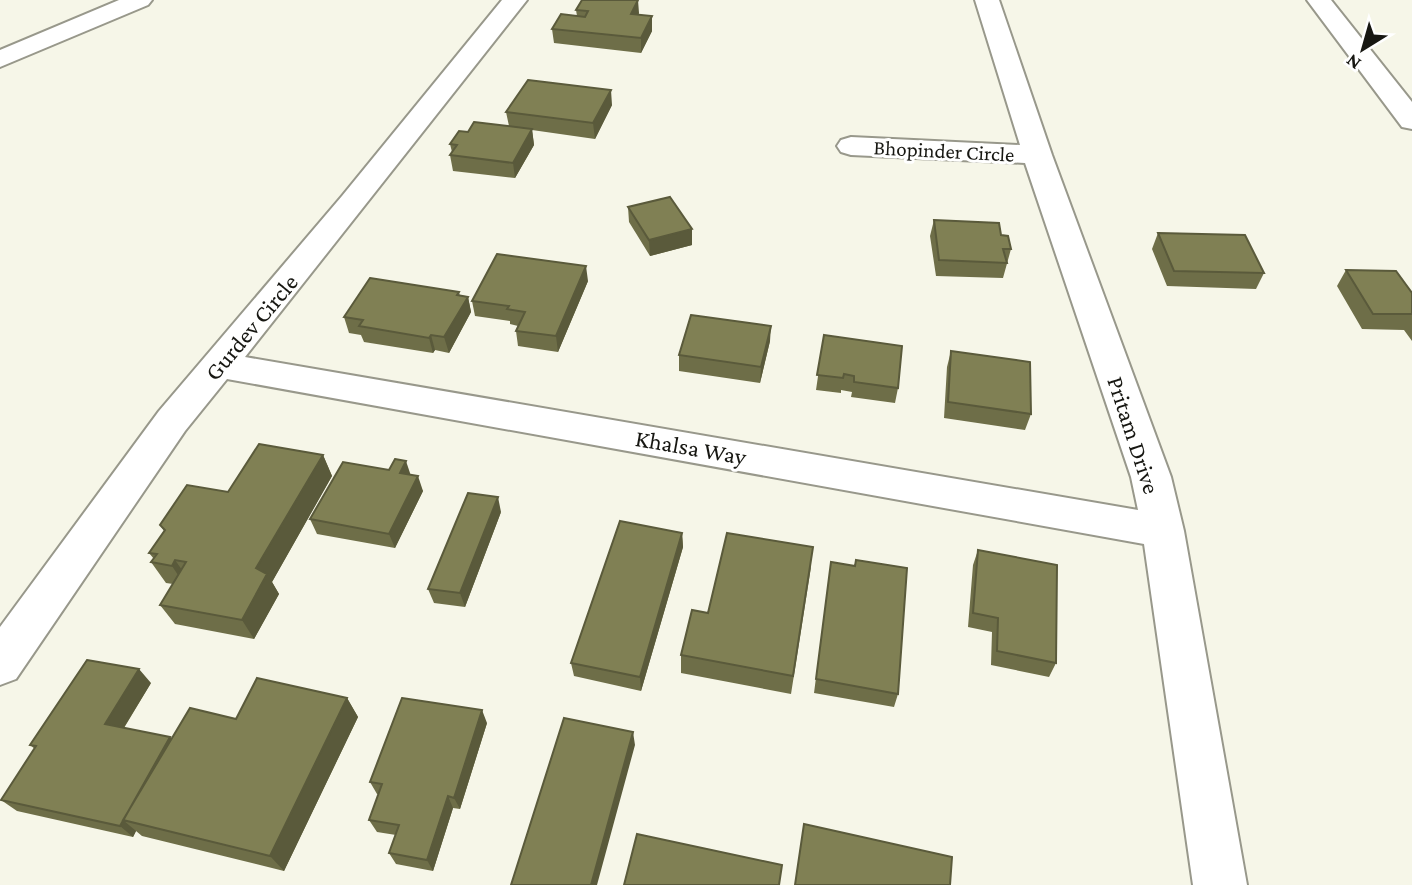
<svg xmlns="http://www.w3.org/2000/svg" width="1412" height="885" viewBox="0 0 1412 885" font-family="'Crimson Pro',serif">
<rect width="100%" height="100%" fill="#f6f6e8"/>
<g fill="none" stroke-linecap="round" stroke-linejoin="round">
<g stroke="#98988b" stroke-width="4">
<path id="minor" d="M 119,0 L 152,0 L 148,5 L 0,67 L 0,50 Z
M 502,0 L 527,0 L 245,357 L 1138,510 L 1131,477 L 1025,163 L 851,155 L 841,152 L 837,146 L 841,140 L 851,137 L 1020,145 L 975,0 L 999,0 L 1052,155 L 1171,477 L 1184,531 L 1247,885 L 1193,885 L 1144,544 L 227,379 L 185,431 L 16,679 L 0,685 L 0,627 L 159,411 L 342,196 Z
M 1307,0 L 1331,0 L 1412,102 L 1412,129 L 1402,127 Z"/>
</g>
<use href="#minor" fill="#fff" fill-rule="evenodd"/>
</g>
<path fill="#6e6e48" d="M 576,10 L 639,13 L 638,15 L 652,16 L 652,31 L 641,53 L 554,43 L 552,29 L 577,16 Z
M 612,105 L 595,139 L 532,130 L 534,145 L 515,178 L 453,171 L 450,155 L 452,152 L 450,144 L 468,132 L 509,126 L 506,112 Z
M 628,207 L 692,229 L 692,245 L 650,256 L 629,222 Z
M 934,220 L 1001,235 L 1011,249 L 1003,278 L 936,276 L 930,236 Z
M 1158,233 L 1264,273 L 1256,289 L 1167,286 L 1152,249 Z
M 1346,270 L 1412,293 L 1412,341 L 1404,330 L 1362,329 L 1337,286 Z
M 588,281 L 558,352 L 518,346 L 516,331 L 518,326 L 510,324 L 510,321 L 475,316 L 472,301 Z
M 460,295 L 468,297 L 471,312 L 449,353 L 435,350 L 433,353 L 364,342 L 361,335 L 349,333 L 344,317 Z
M 824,335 L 898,388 L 895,403 L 851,397 L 852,392 L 841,390 L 841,393 L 816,390 Z
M 770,341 L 760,383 L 679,371 L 679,355 Z
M 951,351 L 1031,414 L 1025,430 L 944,418 L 947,367 Z
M 323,455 L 332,476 L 272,582 L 279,594 L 254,639 L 175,624 L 160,605 L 173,584 L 166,583 L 151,562 L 154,559 L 149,553 L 164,531 L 160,525 L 228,492 Z
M 411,475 L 423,491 L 395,548 L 317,534 L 310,519 Z
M 501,512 L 465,607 L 434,603 L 428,589 Z
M 682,533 L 683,547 L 641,691 L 574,676 L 571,663 Z
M 978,550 L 1056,663 L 1049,677 L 991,665 L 992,632 L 968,627 L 973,565 Z
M 856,560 L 898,694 L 894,707 L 814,693 L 831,562 L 855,566 Z
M 811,567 L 791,694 L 681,673 L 681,655 L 708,613 Z
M 151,683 L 124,728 L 170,737 L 172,739 L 236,719 L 347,698 L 358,717 L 284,871 L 142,836 L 136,831 L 133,837 L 17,811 L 1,800 L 35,749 L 30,745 Z
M 487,723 L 460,809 L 453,808 L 433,871 L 396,864 L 389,853 L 396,835 L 377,832 L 369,820 L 379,794 L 377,794 L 370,782 Z"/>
<path fill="#5a5a3b" d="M 638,0 L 639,13 L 631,28 L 631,14 Z
M 652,16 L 652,31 L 641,53 L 641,38 Z
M 611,90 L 612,105 L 595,139 L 593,123 Z
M 532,129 L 534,145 L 515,178 L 513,163 Z
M 692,229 L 692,245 L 650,256 L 649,240 Z
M 586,266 L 588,281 L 558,352 L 556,336 Z
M 459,292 L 462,306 L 468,297 L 471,312 L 449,353 L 444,337 Z
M 771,326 L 770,341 L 760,383 L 761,367 Z
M 431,335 L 435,350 L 433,353 L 429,338 Z
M 323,455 L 332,476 L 272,582 L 279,594 L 254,639 L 242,620 L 256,568 Z
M 406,461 L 411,476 L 400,473 Z
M 418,476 L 423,491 L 395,548 L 389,534 Z
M 498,497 L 501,512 L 465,607 L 460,593 Z
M 682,533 L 683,547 L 641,691 L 640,677 Z
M 175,560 L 189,580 L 186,587 L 172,566 Z
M 139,669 L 151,683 L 118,737 L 105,724 Z
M 347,698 L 358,717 L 284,871 L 270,856 Z
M 482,710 L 487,723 L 460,809 L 454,798 Z
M 633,732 L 635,745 L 597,885 L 591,885 Z
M 170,737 L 182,750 L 123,820 L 136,831 L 133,837 L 120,826 Z
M 448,796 L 453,808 L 433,871 L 427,860 Z"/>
<path fill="#808054" stroke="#5a5a3b" stroke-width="2" d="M 582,0 L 638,0 L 631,14 L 652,16 L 641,38 L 552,29 L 561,14 L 585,17 L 588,11 L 576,10 Z
M 528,80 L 611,90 L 593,123 L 506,112 Z
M 474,122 L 532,129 L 513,163 L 450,155 L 457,145 L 450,144 L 459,131 L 468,132 Z
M 670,197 L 692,229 L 649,240 L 628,207 Z
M 934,220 L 999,223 L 1001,235 L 1008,236 L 1011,249 L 1003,249 L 1007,263 L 939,260 Z
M 1158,233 L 1245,235 L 1264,273 L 1174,271 Z
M 497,254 L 586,266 L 556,336 L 516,331 L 525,312 L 507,309 L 509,306 L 472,301 Z
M 1346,270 L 1396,271 L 1412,293 L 1412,314 L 1373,314 Z
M 370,278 L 459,292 L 457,295 L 468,297 L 444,337 L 431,335 L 429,338 L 359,326 L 363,320 L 344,317 Z
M 691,315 L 771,326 L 761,367 L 679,355 Z
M 824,335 L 902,346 L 898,388 L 854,382 L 854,376 L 844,374 L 843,378 L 817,375 Z
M 951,351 L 1030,362 L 1031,414 L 948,402 Z
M 259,444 L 323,455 L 256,568 L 267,574 L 242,620 L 160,605 L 186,562 L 175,560 L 172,566 L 151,562 L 157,554 L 149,553 L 165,530 L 160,525 L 187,485 L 228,492 Z
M 395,459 L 406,461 L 400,473 L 418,476 L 389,534 L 310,519 L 343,462 L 389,470 Z
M 468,493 L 498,497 L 460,593 L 428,589 Z
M 620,521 L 682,533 L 640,677 L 571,663 Z
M 727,533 L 813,547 L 793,676 L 681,655 L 692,610 L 708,613 Z
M 978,550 L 1057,565 L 1056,663 L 997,651 L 998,618 L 973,613 Z
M 856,560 L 907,568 L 898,694 L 816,679 L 831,562 L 855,566 Z
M 87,660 L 139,669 L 105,724 L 170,737 L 120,826 L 1,800 L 36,746 L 30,745 Z
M 257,678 L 347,698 L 270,856 L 123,820 L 190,708 L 236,719 Z
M 402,698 L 482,710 L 454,798 L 448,796 L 427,860 L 389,853 L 399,825 L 369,820 L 382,784 L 370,782 Z
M 564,718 L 633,732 L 591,885 L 511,885 Z
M 804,824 L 952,857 L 950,885 L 795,885 Z
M 637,834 L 782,865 L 779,885 L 624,885 Z"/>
<g text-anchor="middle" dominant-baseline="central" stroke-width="6" stroke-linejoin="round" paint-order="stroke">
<g font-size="21" fill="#171712" stroke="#fff">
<text transform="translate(944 151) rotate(3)">Bhopinder Circle</text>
</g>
<g font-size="24" fill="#171712" stroke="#fff">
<text transform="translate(251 327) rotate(-50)">Gurdev Circle</text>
<text transform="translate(1134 435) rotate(72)">Pritam Drive</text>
<text transform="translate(691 447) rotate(10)">Khalsa Way</text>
</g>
</g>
<g transform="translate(1363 49) rotate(217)" stroke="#ffffff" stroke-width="5" paint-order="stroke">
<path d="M0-5L12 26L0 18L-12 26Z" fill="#171712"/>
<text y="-10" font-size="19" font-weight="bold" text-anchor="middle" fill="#171712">N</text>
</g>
</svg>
